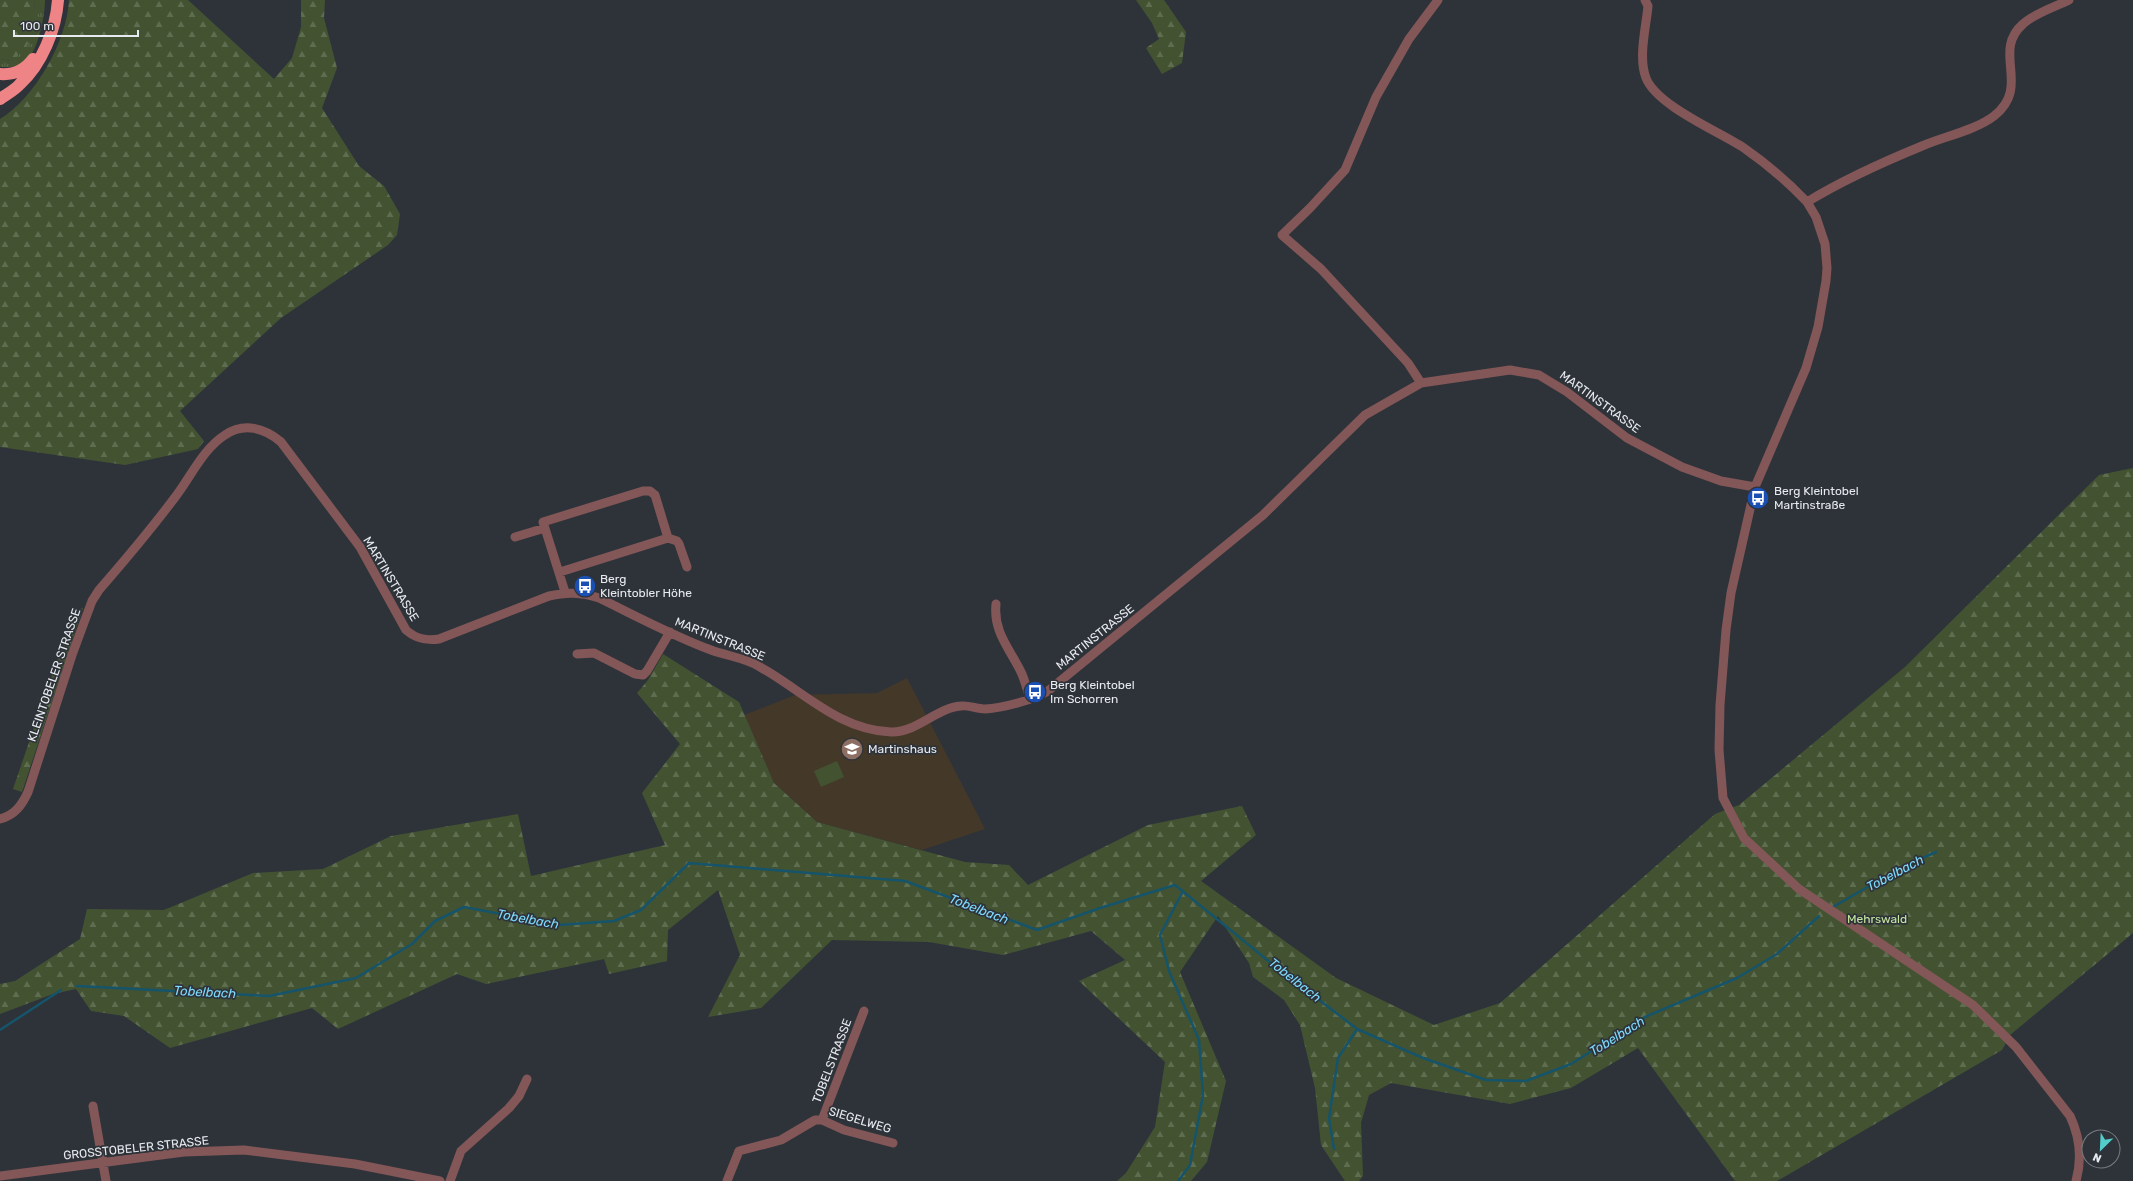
<svg xmlns="http://www.w3.org/2000/svg" width="2133" height="1181" viewBox="0 0 2133 1181" font-family="Rubik,sans-serif">
<defs>
<pattern id="grass-tufts" width="24" height="20" patternUnits="userSpaceOnUse"><rect width="24" height="20" fill="#435331"/><path d="M3 7l-1-3M5 7V3M7 7l1-3M15 17l-1-3M17 17v-4M19 17l1-3" fill="none" stroke="#5e6c4f"/></pattern>
<pattern id="forest-firs" width="22" height="20" patternUnits="userSpaceOnUse"><rect width="22" height="20" fill="#435331"/><path d="M5 1l3.5 6h-7zM16 11l3.5 6h-7z" fill="#5e6c4f"/></pattern>
</defs>
<rect width="100%" height="100%" fill="#2e333a"/>
<path fill="#443829" d="M 907,678 L 985,829 L 922,850 L 817,822 L 774,783 L 744,715 L 795,695 L 877,693 Z"/>
<path fill="url(#grass-tufts)" d="M 35,0 L 45,0 C 45,16 38,52 25,62 C 17,68 8,67 0,67 L 0,59 L 11,61 L 34,10 Z"/>
<path fill="url(#forest-firs)" d="M 0,0 L 35,0 C 32,29 38,42 11,61 L 0,59 Z
M 69,0 L 188,0 L 274,79 L 292,58 L 301,27 L 301,0 L 325,0 L 324,18 L 337,68 L 322,108 L 359,166 L 384,186 L 400,214 L 397,235 L 388,245 L 281,318 L 180,411 L 204,441 L 198,449 L 125,465 L 0,447 L 0,119 C 35,98 67,41 69,0 Z
M 1136,0 L 1164,0 L 1186,32 L 1182,63 L 1162,74 L 1146,48 L 1159,39 L 1152,23 Z
M 2133,468 L 2133,933 L 2010,1035 L 2002,1050 L 1777,1181 L 1735,1181 L 1638,1048 L 1571,1088 L 1510,1104 L 1391,1083 L 1369,1095 L 1361,1123 L 1363,1176 L 1359,1181 L 1345,1181 L 1321,1145 L 1315,1088 L 1300,1025 L 1284,1000 L 1253,977 L 1249,963 L 1218,916 L 1180,972 L 1226,1081 L 1207,1162 L 1191,1181 L 1117,1181 L 1126,1173 L 1155,1127 L 1165,1062 L 1079,981 L 1125,960 L 1091,931 L 1003,955 L 929,942 L 832,940 L 761,1008 L 708,1017 L 740,955 L 718,890 L 668,930 L 667,961 L 609,974 L 604,959 L 486,984 L 457,974 L 338,1029 L 312,1008 L 170,1048 L 124,1016 L 91,1011 L 76,989 L 53,994 L 0,1014 L 0,984 L 15,981 L 80,939 L 87,909 L 164,910 L 253,873 L 323,869 L 391,836 L 518,814 L 531,876 L 665,845 L 642,793 L 680,744 L 637,693 L 648,680 L 663,654 L 739,702 L 774,783 L 817,822 L 965,862 L 1009,865 L 1028,885 L 1148,825 L 1242,806 L 1256,835 L 1201,881 L 1336,978 L 1434,1025 L 1500,1003 L 1715,814 L 1739,805 L 1905,667 L 2099,475 Z
M 83,608 L 22,792 L 13,789 L 74,611 Z"/>
<path fill="#435331" d="M 837,761 L 844,777 L 821,787 L 814,771 Z"/>
<g fill="none" stroke-linecap="round" stroke-linejoin="round">
<path stroke="#15546a" stroke-width="2.5" d="M 1833,907 L 1902,867 L 1936,852
M 77,986 L 269,996 L 356,978 L 412,944 L 435,921 L 464,907 L 558,925 L 614,921 L 641,910 L 689,863 L 905,881 L 1037,930 L 1100,908 L 1175,885 L 1266,959 L 1357,1029 L 1423,1058 L 1486,1080 L 1526,1081 L 1571,1064 L 1645,1017 L 1737,978 L 1777,954 L 1819,916
M 0,1030 L 61,990
M 1334,1149 L 1329,1118 L 1338,1058 L 1357,1029
M 1178,1181 L 1190,1165 L 1203,1095 L 1199,1040 L 1169,971 L 1160,935 L 1183,891"/>
<path stroke="#835757" stroke-width="9" d="M 1645,0 L 1648,6 C 1646,28 1638,57 1646,78 C 1657,106 1720,132 1744,148 C 1767,164 1788,182 1807,202
M 2069,0 C 2055,7 2035,13 2023,24 C 1991,52 2032,86 1994,116 C 1976,130 1943,137 1922,146 C 1883,162 1843,180 1807,202 L 1816,217 L 1825,244 L 1827,268 L 1826,281 L 1818,327 L 1806,368 L 1755,487 L 1731,593 L 1726,630 L 1720,705 L 1719,750 L 1723,798 L 1744,838 L 1799,889 L 1973,1005 L 2016,1047 L 2070,1116 C 2080,1137 2082,1159 2076,1181
M 1421,383 L 1408,363 L 1321,269 L 1282,235 L 1310,208 L 1345,170 L 1376,97 L 1409,39 L 1438,0
M 515,537 L 545,528
M 668,538 L 677,541 L 679,544 L 687,567
M 560,572 L 668,538 L 655,495 L 650,491 L 643,491 L 543,522 L 565,592
M 996,604 C 993,632 1010,649 1021,672 C 1025,680 1027,690 1030,699
M 577,654 L 594,653 L 635,674 L 643,675 L 647,671 L 670,632
M 0,819 C 15,815 22,805 28,792 L 72,655 L 92,601 L 99,590 C 126,559 152,528 176,496 C 191,476 204,448 225,435 C 244,422 265,428 281,442 L 360,547 L 406,630 C 416,639 426,641 439,639 L 549,596 C 567,592 581,592 599,598 C 636,616 673,636 711,650 C 727,656 746,658 760,667 C 802,690 838,730 891,732 C 916,733 936,708 961,706 C 969,705 977,709 985,709 C 1002,708 1034,700 1048,691 L 1263,515 L 1365,415 L 1421,383 L 1510,370 L 1539,375 L 1567,392 L 1627,438 L 1682,467 L 1721,481 L 1755,487
M 93,1106 L 106,1181
M 822,1120 L 864,1011
M 0,1176 L 184,1152 L 244,1150 L 355,1164 L 440,1181
M 450,1181 L 461,1151 L 509,1108 L 519,1096 L 527,1079
M 727,1181 L 739,1151 L 781,1140 L 815,1120 L 822,1120 L 844,1130 L 893,1143"/>
<path stroke="#ef8487" stroke-width="12" d="M 0,74 C 13,75 25,70 33,59
M 0,99 C 7,94 15,90 20,84 C 42,64 56,29 58,0"/>
</g>
<defs>
<g id="bus-disc" transform="scale(1.15)"><circle r="9.5" fill="#1a4fb4" stroke="#2e333a"/><path d="M-5-6H5V4H4V6H2V4H-2V6H-4V4H-5ZM-3.5-4V0h7V-4ZM-3.5 1.2v1.5H-2V1.2ZM2 1.2v1.5H3.5V1.2Z" fill="#fff"/></g>
<g id="school-disc" transform="scale(1.15)"><circle r="9.5" fill="#8d6e63" stroke="#2e333a"/><path d="M0-5L7-2L0 1L-7-2ZM-4 1L0 2.5L4 1V4Q0 6-4 4Z" fill="#fff"/></g>
</defs>
<g fill-rule="evenodd">
<use href="#bus-disc" x="1758" y="498"/>
<use href="#bus-disc" x="585" y="586"/>
<use href="#bus-disc" x="1035" y="692"/>
<use href="#school-disc" x="852" y="749"/>
</g>
<g text-anchor="middle" dominant-baseline="central" stroke-width="3.5" stroke-linejoin="round" paint-order="stroke">
<g font-size="12" fill="#e7eaef" stroke="#2e333a">
<text transform="translate(1600 402) rotate(36)">MARTINSTRASSE</text>
<text transform="translate(391 579) rotate(59)">MARTINSTRASSE</text>
<text transform="translate(1095 637) rotate(-39)">MARTINSTRASSE</text>
<text transform="translate(720 639) rotate(22)">MARTINSTRASSE</text>
<text transform="translate(54 675) rotate(-71)">KLEINTOBELER STRASSE</text>
<text transform="translate(832 1061) rotate(-69)">TOBELSTRASSE</text>
<text transform="translate(860 1120) rotate(17)">SIEGELWEG</text>
<text transform="translate(136 1148) rotate(-6)">GROSSTOBELER STRASSE</text>
</g>
<g font-size="12" fill="#e7eaef" stroke="#2e333a" text-anchor="start">
<text x="1774" y="491">Berg Kleintobel<tspan x="1774" dy="14">Martinstraße</tspan></text>
<text x="600" y="579">Berg<tspan x="600" dy="14">Kleintobler Höhe</tspan></text>
<text x="1050" y="685">Berg Kleintobel<tspan x="1050" dy="14">Im Schorren</tspan></text>
<text x="868" y="749">Martinshaus</text>
</g>
<g font-size="12" fill="#c5e79f" stroke="#2e333a">
<text x="1877" y="919">Mehrswald</text>
</g>
<g font-size="13" font-style="italic" fill="#7fdafe" stroke="#2e333a">
<text transform="translate(1895 873) rotate(-28)">Tobelbach</text>
<text transform="translate(979 909) rotate(21)">Tobelbach</text>
<text transform="translate(528 919) rotate(10)">Tobelbach</text>
<text transform="translate(1295 980) rotate(38)">Tobelbach</text>
<text transform="translate(205 992) rotate(3)">Tobelbach</text>
<text transform="translate(1617 1036) rotate(-32)">Tobelbach</text>
</g>
</g>
<g transform="translate(2101 1149) rotate(204)"><circle r="19" fill="#2e333a" stroke="#787c82"/>
<path d="M0-3L7 15L0 10L-7 15Z" fill="#53cdca"/>
<text y="-6" font-size="11" font-weight="bold" text-anchor="middle" fill="#e7eaef">N</text>
</g>
<path d="M14 30v6h124v-6" fill="none" stroke="#e7eaef" stroke-width="2"/>
<text x="20" y="30" font-size="12" fill="#e7eaef" stroke="#2e333a" stroke-width="3" paint-order="stroke">100 m</text>
</svg>
